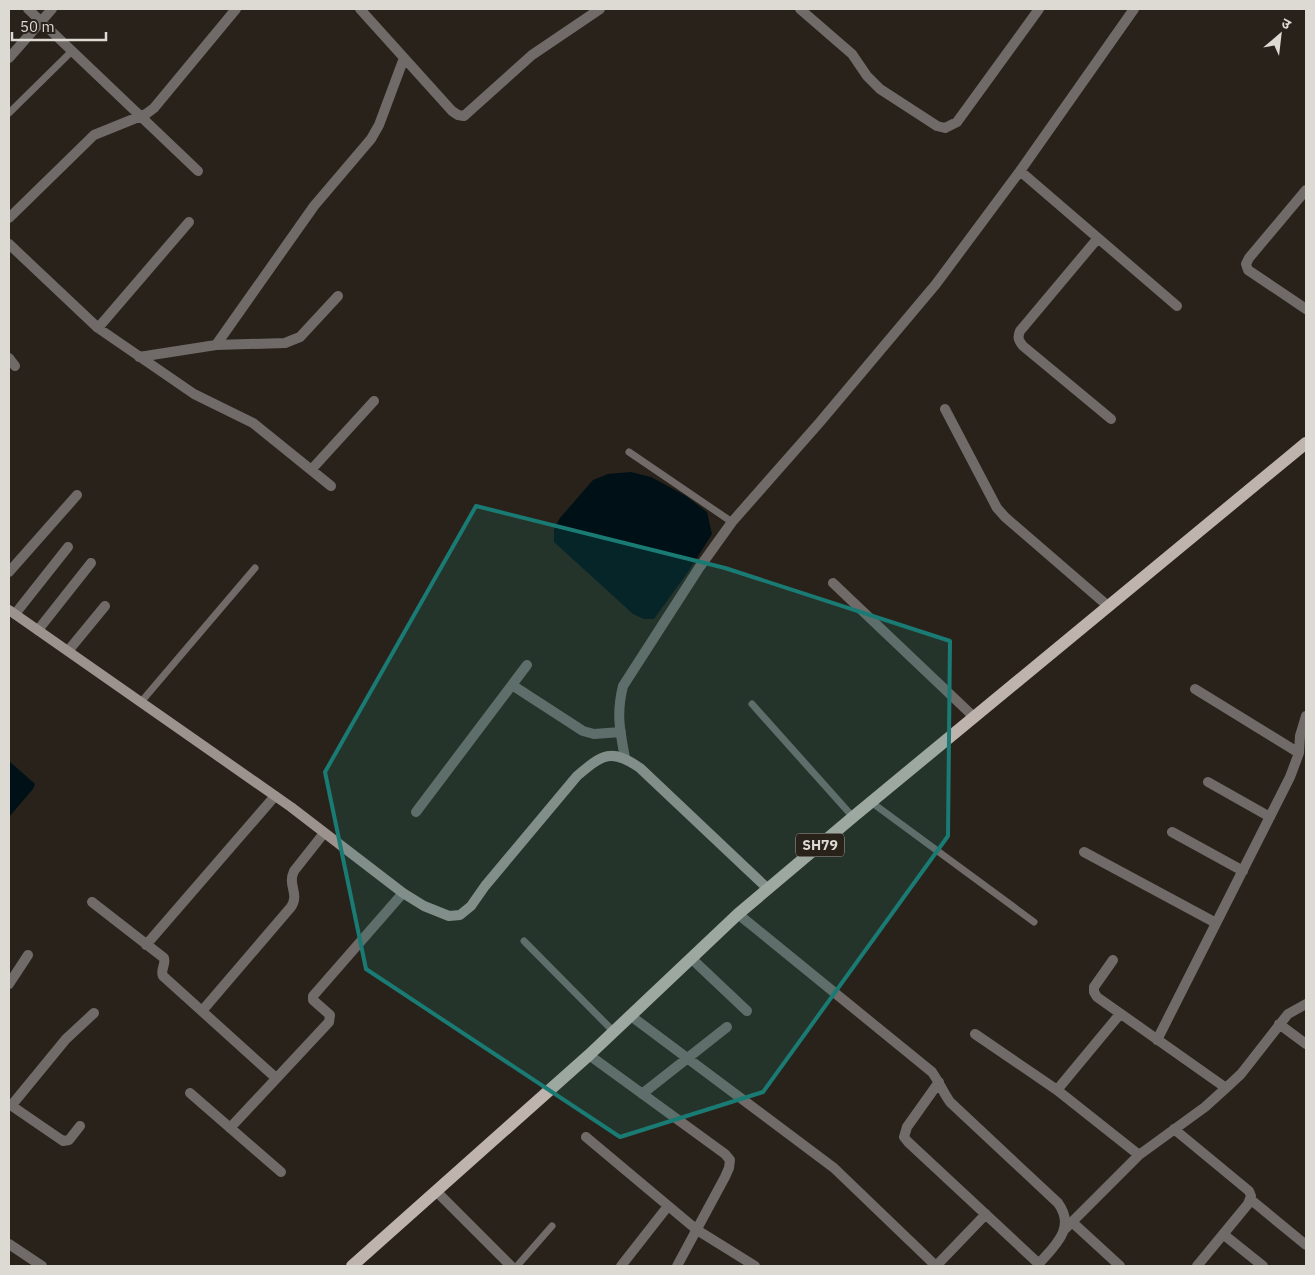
<svg xmlns="http://www.w3.org/2000/svg" width="1315" height="1275" viewBox="0 0 1315 1275" font-family="'IBM Plex Sans','Noto Sans Devanagari',sans-serif">
<rect width="100%" height="100%" fill="#28221a"/>
<path fill="#001017" d="M 631,472 L 651,477 L 686,496 L 707,512 L 712,534 L 688,572 L 654,619 L 644,619 L 633,614 L 554,542 L 554,529 L 560,518 L 593,480 L 608,474 Z
M 9,761 L 35,784 L 33,789 L 9,817 Z"/>
<g fill="none" stroke-linecap="round" stroke-linejoin="round">
<path stroke="#706b68" stroke-width="7" d="M 9,113 L 72,51
M 629,452 L 732,522
M 141,702 L 255,568
M 752,704 L 853,817
M 871,802 L 1034,922
M 524,941 L 614,1032
M 517,1266 L 552,1226"/>
<path stroke="#706b68" stroke-width="10" d="M 28,9 L 198,171
M 360,9 L 452,111 L 458,115 L 464,116 L 532,55 L 600,9
M 800,9 L 852,54 L 867,76 L 880,89 L 937,126 L 945,128 L 957,122 L 1039,9
M 9,58 L 52,9
M 1020,171 L 1177,306
M 1306,190 L 1249,258 L 1246,264 L 1248,270 L 1306,309
M 9,218 L 94,135 L 146,114 L 154,108 L 236,9
M 1098,238 L 1020,331 C 1017,338 1019,341 1023,346 L 1111,419
M 9,244 L 98,328 L 194,394 L 253,423 L 331,486
M 98,328 L 189,222
M 216,345 L 314,206 L 371,139 L 379,125 L 404,58
M 139,357 L 216,345 L 285,343 L 300,337 L 338,296
M 9,358 L 15,366
M 945,409 L 997,508 L 1005,517 L 1108,606
M 311,470 L 374,401
M 9,572 L 77,495
M 833,583 L 974,717
M 15,614 L 68,547
M 38,630 L 91,563
M 68,651 L 105,606
M 512,685 L 583,731 L 594,734 L 621,732
M 1195,689 L 1299,753
M 625,758 C 620,731 616,714 623,686 L 699,568 L 732,522 L 820,422 L 936,284 L 1020,171 L 1134,9
M 1208,782 L 1270,817
M 416,812 L 527,665
M 1172,832 L 1243,871
M 1084,852 L 1216,923
M 92,902 L 164,958 C 166,965 160,970 163,976 L 276,1078
M 738,914 L 932,1072 C 939,1082 943,1092 950,1102 L 1058,1203 C 1077,1229 1053,1247 1037,1266
M 146,945 L 275,796
M 692,959 L 747,1011
M 1113,960 L 1094,987 L 1094,992 L 1097,997 L 1226,1088
M 9,984 L 28,955
M 202,1011 L 291,907 C 300,893 287,886 294,871 L 324,833
M 631,1016 L 834,1168 L 936,1266
M 1279,1024 L 1306,1044
M 975,1034 L 1057,1090 L 1139,1155
M 1157,1040 L 1290,777 L 1299,753 L 1300,736 L 1306,716
M 589,1055 L 725,1154 L 730,1160 L 729,1168 L 725,1177 L 677,1266
M 939,1082 L 907,1127 L 904,1137 L 908,1142 L 1039,1264
M 1057,1090 L 1120,1014
M 190,1093 L 281,1172
M 642,1094 L 727,1027
M 9,1104 L 63,1141 L 69,1140 L 80,1126
M 11,1106 L 66,1039 L 94,1013
M 230,1128 L 329,1022 L 330,1015 L 313,1000 L 313,996 L 403,893
M 1174,1129 L 1249,1191 L 1251,1196 L 1248,1204 L 1197,1266
M 586,1137 L 697,1230 L 755,1266
M 436,1191 L 511,1266
M 1250,1199 L 1306,1245
M 1072,1222 L 1120,1266
M 1065,1229 L 1139,1155 L 1205,1107 L 1226,1088 L 1241,1074 L 1288,1014 L 1306,1004
M 1223,1234 L 1263,1266
M 9,1244 L 42,1266
M 621,1266 L 668,1206
M 936,1266 L 986,1214"/>
<path stroke="#9c938f" stroke-width="10" d="M 9,610 L 291,807 L 403,893 L 424,906 L 449,916 L 460,915 L 471,906 L 485,886 L 577,776 C 603,754 611,748 640,768 L 768,889"/>
<path stroke="#beb3ad" stroke-width="12" d="M 352,1266 L 589,1055 L 738,914 L 853,817 L 1306,443"/>
</g>
<path fill="#197b73" fill-opacity="0.2" stroke="#197b73" stroke-width="4" stroke-linejoin="round" d="M 476,506 L 725,568 L 950,641 L 948,836 L 763,1092 L 620,1137 L 366,969 L 325,772 Z"/>
<g text-anchor="middle" dominant-baseline="central" stroke-width="5" stroke-linejoin="round" paint-order="stroke">
<rect fill="#28221a" stroke="#a7a29c" stroke-width="1" x="796" y="833.5" width="48" height="23" rx="4"/>
<g font-size="14" font-weight="bold" fill="#ddd9d3">
<text x="820" y="845">SH79</text>
</g>
</g>
<rect width="1315" height="1275" fill="none" stroke="#ddd9d3" stroke-width="20"/>
<g transform="translate(1280 35) rotate(28)" stroke="#28221a" stroke-width="4" paint-order="stroke">
<path d="M0-4L9 19L0 12L-9 19Z" fill="#ddd9d3"/>
<text y="-8" font-size="14" font-weight="bold" text-anchor="middle" fill="#ddd9d3">उ</text>
</g>
<path d="M12 32v8h94v-8" fill="none" stroke="#ddd9d3" stroke-width="2.5"/>
<text x="20" y="32" font-size="15" fill="#ddd9d3" stroke="#28221a" stroke-width="4" paint-order="stroke">50 m</text>
</svg>
